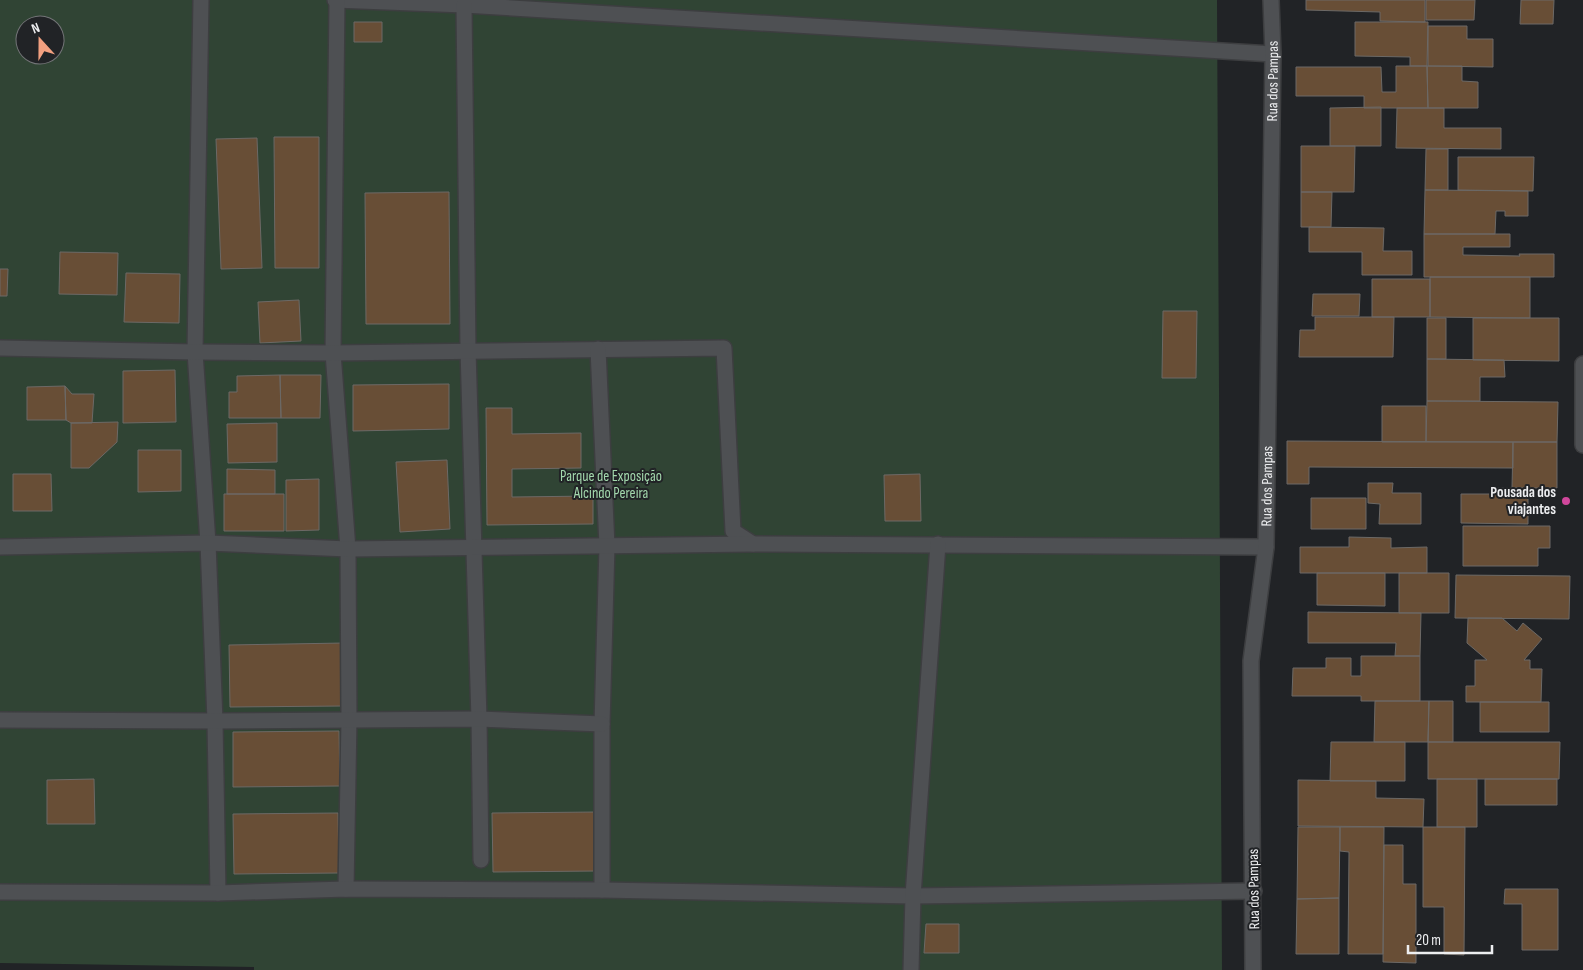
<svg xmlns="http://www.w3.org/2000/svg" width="1583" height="970" viewBox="0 0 1583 970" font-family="'Sofia Sans Condensed',sans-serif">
<rect width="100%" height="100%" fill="#212326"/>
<path fill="#304434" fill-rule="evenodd" d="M 0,0 L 1217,0 L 1222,970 L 254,970 L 254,967 L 0,963 ZM 25,25 L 55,25 L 55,55 L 25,55 Z"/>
<path fill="#684e36" stroke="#6c6966" d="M 1306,0 L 1425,0 L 1425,22 L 1380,21 L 1380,12 L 1306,10 Z
M 1426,0 L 1475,0 L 1474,20 L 1426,20 Z
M 1521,0 L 1554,0 L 1553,24 L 1520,24 Z
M 354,22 L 382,22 L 382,42 L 354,42 Z
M 1355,22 L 1428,22 L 1427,66 L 1410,66 L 1410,57 L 1355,56 Z
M 1428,26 L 1467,26 L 1467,39 L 1493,39 L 1493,67 L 1428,66 Z
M 1396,66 L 1427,66 L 1428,108 L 1364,108 L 1364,96 L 1296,96 L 1296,67 L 1381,67 L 1382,92 L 1396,92 Z
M 1427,66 L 1462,66 L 1462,81 L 1478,82 L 1478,108 L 1428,108 Z
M 1381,107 L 1381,146 L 1330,146 L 1330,108 Z
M 1397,108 L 1444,108 L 1444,128 L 1501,128 L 1501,149 L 1396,148 Z
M 274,137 L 319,137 L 319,268 L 275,268 Z
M 257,138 L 262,268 L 221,269 L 216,139 Z
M 1301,146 L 1355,146 L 1354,192 L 1301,192 Z
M 1426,149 L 1448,149 L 1448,190 L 1425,190 Z
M 1458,157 L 1534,157 L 1533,191 L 1458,190 Z
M 1425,190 L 1528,191 L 1528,216 L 1505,216 L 1505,211 L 1496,211 L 1495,234 L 1424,234 Z
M 449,192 L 450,324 L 366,324 L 365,193 Z
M 1301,192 L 1332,192 L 1331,227 L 1301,227 Z
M 1309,227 L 1384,228 L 1383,251 L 1412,251 L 1412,275 L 1362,275 L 1362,252 L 1309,252 Z
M 1424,234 L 1510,234 L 1510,247 L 1463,247 L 1463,255 L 1520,256 L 1519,254 L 1554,254 L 1554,277 L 1424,277 Z
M 60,252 L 118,253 L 117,295 L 59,294 Z
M 0,269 L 8,269 L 7,296 L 0,296 Z
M 126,273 L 180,274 L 179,323 L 124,322 Z
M 1430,277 L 1530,277 L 1530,318 L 1430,317 Z
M 1372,279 L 1430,279 L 1430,317 L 1372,317 Z
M 1313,294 L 1360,294 L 1359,316 L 1312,316 Z
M 299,300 L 301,341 L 260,343 L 258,302 Z
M 1163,311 L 1197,311 L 1196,378 L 1162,378 Z
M 1315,317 L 1394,317 L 1393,357 L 1299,357 L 1300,330 L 1315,330 Z
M 1427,318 L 1446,318 L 1446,359 L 1427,359 Z
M 1473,318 L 1559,318 L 1559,361 L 1473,360 Z
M 1427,359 L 1504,360 L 1505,377 L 1480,377 L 1480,401 L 1427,401 Z
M 175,370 L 176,422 L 123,423 L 123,371 Z
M 280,375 L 281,418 L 229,418 L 229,392 L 237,392 L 237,376 Z
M 280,375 L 321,375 L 320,418 L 281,418 Z
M 449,384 L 449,429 L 353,431 L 353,385 Z
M 65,386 L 66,420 L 27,420 L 27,387 Z
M 65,386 L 72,394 L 94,394 L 92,423 L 71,423 L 66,420 Z
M 1427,401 L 1558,402 L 1557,442 L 1426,442 Z
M 1382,406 L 1426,406 L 1426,442 L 1382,442 Z
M 486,408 L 512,408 L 512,434 L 581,433 L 581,468 L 512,469 L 512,497 L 593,496 L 593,524 L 487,525 Z
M 118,422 L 117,442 L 89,468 L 71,468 L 71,423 Z
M 277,423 L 277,462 L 228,463 L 227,424 Z
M 1287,441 L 1513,442 L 1513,468 L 1309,467 L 1309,484 L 1287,484 Z
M 1513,442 L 1557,442 L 1557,488 L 1512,488 Z
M 138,450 L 181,450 L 181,491 L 138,492 Z
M 447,460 L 450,529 L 400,532 L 396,462 Z
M 227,469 L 275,470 L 275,494 L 227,494 Z
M 13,474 L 51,474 L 52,511 L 13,511 Z
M 920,474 L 921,521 L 885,521 L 884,475 Z
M 319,479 L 319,530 L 286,531 L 286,480 Z
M 1368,483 L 1393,483 L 1392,493 L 1421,493 L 1421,524 L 1379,524 L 1380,504 L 1368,503 Z
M 1495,488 L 1528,488 L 1528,524 L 1461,523 L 1461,494 L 1494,494 Z
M 224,494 L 284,494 L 284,531 L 224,531 Z
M 1311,498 L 1366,498 L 1366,529 L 1311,529 Z
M 1463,526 L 1550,526 L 1550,548 L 1538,548 L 1538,566 L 1463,566 Z
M 1349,537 L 1391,538 L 1391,548 L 1427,547 L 1427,573 L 1300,573 L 1300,547 L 1349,547 Z
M 1317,573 L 1385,573 L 1385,606 L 1317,605 Z
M 1399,573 L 1449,573 L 1449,613 L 1399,613 Z
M 1456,575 L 1570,576 L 1569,619 L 1455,618 Z
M 1308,612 L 1421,613 L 1420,656 L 1395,656 L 1396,643 L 1308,643 Z
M 1468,618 L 1502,618 L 1517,631 L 1523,623 L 1542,639 L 1524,660 L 1530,660 L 1530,669 L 1542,669 L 1541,702 L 1466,702 L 1466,686 L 1475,686 L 1475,660 L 1487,660 L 1467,643 Z
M 344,643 L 344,706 L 230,707 L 229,645 Z
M 1361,656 L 1420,656 L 1420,701 L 1361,701 L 1361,696 L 1292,696 L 1293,668 L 1326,668 L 1326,658 L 1351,658 L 1351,676 L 1361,676 Z
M 1375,701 L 1429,701 L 1428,742 L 1374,742 Z
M 1429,701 L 1453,701 L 1453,742 L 1428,742 Z
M 1480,702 L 1549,702 L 1549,732 L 1480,732 Z
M 339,731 L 340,786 L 233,787 L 233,732 Z
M 1331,742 L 1405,742 L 1405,781 L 1330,781 Z
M 1428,742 L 1560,742 L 1559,779 L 1428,779 Z
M 94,779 L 95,824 L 47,824 L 47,780 Z
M 1437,779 L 1477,779 L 1477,827 L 1437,827 Z
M 1485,779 L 1557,779 L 1557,805 L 1485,805 Z
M 1298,780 L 1376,781 L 1376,798 L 1424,799 L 1423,827 L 1298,826 Z
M 597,812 L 598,871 L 493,872 L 492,813 Z
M 338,813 L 339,873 L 234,874 L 233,814 Z
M 1298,827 L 1340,827 L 1339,898 L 1297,899 Z
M 1340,827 L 1384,827 L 1383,954 L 1348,954 L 1349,852 L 1340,851 Z
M 1423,827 L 1465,827 L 1464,955 L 1444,954 L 1444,907 L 1423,907 Z
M 1384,845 L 1403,845 L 1403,884 L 1416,884 L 1416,963 L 1383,962 Z
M 1505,889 L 1558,889 L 1558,950 L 1522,950 L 1522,904 L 1504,904 Z
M 1339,898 L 1339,954 L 1296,954 L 1297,899 Z
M 926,924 L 959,924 L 959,953 L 924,953 Z"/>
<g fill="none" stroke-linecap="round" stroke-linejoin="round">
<g stroke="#3d3e40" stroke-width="18">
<g id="minor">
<path d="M 201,0 L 195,352 L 208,543 L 215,721 L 218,893"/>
<path d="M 335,0 L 464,5 L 1273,54"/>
<path d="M 337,0 L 333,353 L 348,549 L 349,719 L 346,889"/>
<path d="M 464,5 L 468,350 L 479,719 L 481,860"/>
<path d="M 0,348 L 195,352 L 333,353 L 724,348 L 733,531 L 753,544"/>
<path d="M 598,349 L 607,546 L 602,724 L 602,890"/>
<path d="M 1583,364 L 1583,445"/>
<path d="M 0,547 L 208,543 L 348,549 L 753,544 L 1266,547"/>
<path d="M 0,720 L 215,721 L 479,719 L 602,724"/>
<path d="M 0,892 L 218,893 L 346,889 L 602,890 L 913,896 L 1254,891"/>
<path d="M 911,970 L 913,896 L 938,544"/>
<path id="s1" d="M 1253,970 L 1251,661 L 1266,547 L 1273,54 L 1271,0"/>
</g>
</g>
<use href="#minor" stroke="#4e5053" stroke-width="15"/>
</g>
<circle fill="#d1479c" stroke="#212326" stroke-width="2" cx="1566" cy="501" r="5"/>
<g text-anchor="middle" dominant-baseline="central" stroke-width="4" stroke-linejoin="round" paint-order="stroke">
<g font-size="15" fill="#edeef0" stroke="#212326">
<text stroke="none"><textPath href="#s1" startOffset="890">Rua dos Pampas</textPath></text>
<text stroke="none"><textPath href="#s1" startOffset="485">Rua dos Pampas</textPath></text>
<text transform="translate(1254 889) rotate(-91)">Rua dos Pampas</text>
</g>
<g font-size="15" fill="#a3d8ad" stroke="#212326">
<text x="611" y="476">Parque de Exposição<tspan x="611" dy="17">Alcindo Pereira</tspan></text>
</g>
<g font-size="15" font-weight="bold" fill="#edeef0" stroke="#212326" text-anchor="end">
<text x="1556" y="492">Pousada dos<tspan x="1556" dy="17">viajantes</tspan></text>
</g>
</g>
<g transform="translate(40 40) rotate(339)"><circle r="24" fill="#212326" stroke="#737477"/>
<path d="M0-4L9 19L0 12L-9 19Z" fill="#f2a080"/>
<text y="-8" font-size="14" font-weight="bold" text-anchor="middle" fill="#edeef0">N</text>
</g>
<path d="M1408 945v8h84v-8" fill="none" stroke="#edeef0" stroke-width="2.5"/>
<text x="1416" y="945" font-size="15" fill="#edeef0" stroke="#212326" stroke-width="4" paint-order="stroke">20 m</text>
</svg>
